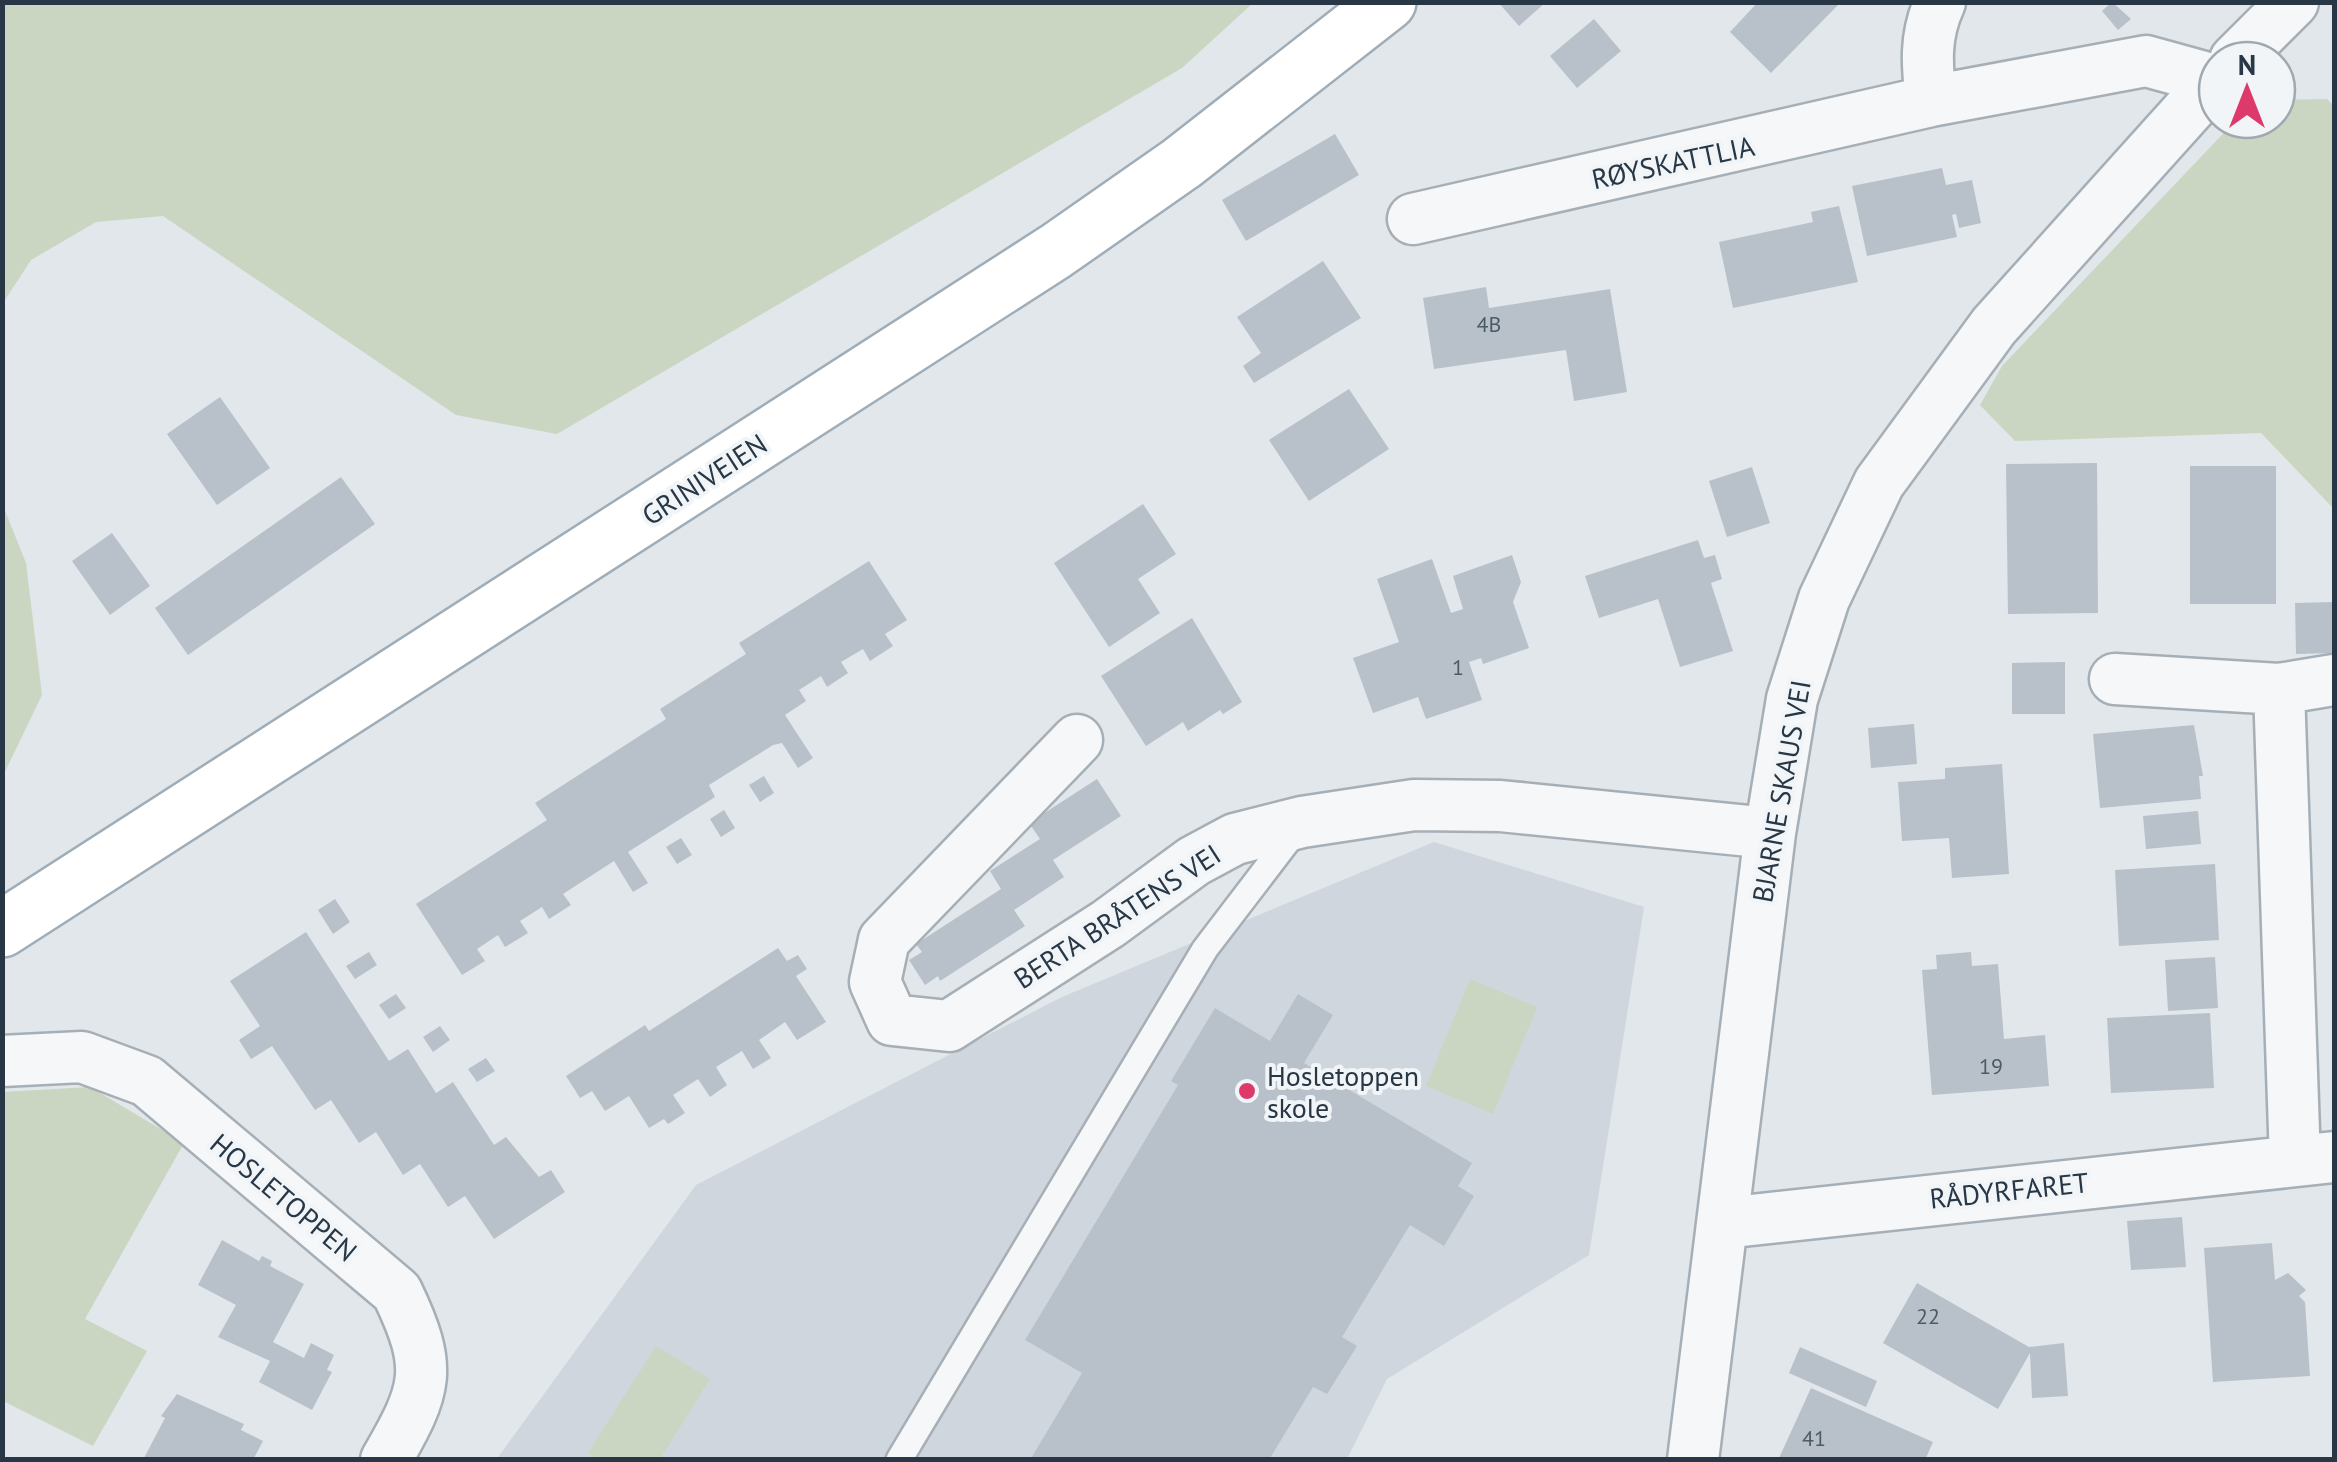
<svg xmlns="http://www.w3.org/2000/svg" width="2337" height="1462" viewBox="0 0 2337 1462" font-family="'PT Sans',sans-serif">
<rect width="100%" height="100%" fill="#e1e7eb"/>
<path fill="#cfd6de" d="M 1434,842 L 1644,907 L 1589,1255 L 1387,1379 L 1347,1459 L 496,1460 L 696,1185 L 1062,997 Z"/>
<path fill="#cad6c2" d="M 3,2 L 1253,2 L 1253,3 L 1182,68 L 557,434 L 456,415 L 163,216 L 96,222 L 31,260 L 3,303 Z
M 2327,99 L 2334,106 L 2334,509 L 2261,433 L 2015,441 L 1980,405 L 2002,366 L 2236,120 L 2277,120 L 2277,100 Z
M 2,503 L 26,563 L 42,695 L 3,776 Z
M 1470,979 L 1537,1007 L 1493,1114 L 1426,1086 Z
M 90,1087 L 184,1143 L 85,1319 L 147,1351 L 93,1446 L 3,1401 L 2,1092 Z
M 656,1346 L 710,1379 L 660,1459 L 598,1459 L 588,1453 Z"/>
<path fill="#b8c1ca" d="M 1498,2 L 1546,2 L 1519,26 Z
M 1835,2 L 1838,5 L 1771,73 L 1730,32 L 1758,2 Z
M 2112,2 L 2131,19 L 2118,30 L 2102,11 Z
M 1594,19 L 1621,51 L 1577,88 L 1550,56 Z
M 1335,134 L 1359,175 L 1246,241 L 1222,200 Z
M 1942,168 L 1946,185 L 1972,180 L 1981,223 L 1959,228 L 1956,214 L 1952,215 L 1957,237 L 1867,256 L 1852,186 Z
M 1839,206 L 1858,282 L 1733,308 L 1719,242 L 1813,222 L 1811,212 Z
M 1323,261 L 1361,318 L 1254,383 L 1243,366 L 1261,353 L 1237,317 Z
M 1486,287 L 1489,308 L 1610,289 L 1627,392 L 1574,401 L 1566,350 L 1434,369 L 1423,298 Z
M 1349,389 L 1389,449 L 1309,501 L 1269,440 Z
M 220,397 L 270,468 L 217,505 L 167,434 Z
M 2097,463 L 2098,613 L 2008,614 L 2006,464 Z
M 2190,466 L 2276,466 L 2276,604 L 2190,604 Z
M 1752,467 L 1770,523 L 1727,537 L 1709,481 Z
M 341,477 L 375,524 L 188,655 L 155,608 Z
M 1143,504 L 1176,554 L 1138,579 L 1160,613 L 1109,647 L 1054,563 Z
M 112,533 L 150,586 L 110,615 L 72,561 Z
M 1698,540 L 1704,558 L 1715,555 L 1722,579 L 1711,583 L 1733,651 L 1680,667 L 1658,599 L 1599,618 L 1585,576 Z
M 1512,555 L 1521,582 L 1513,602 L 1529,648 L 1483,664 L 1481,658 L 1469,662 L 1482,700 L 1426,719 L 1418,697 L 1373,713 L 1353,658 L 1399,642 L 1377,579 L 1432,559 L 1451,613 L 1463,609 L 1453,576 Z
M 869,561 L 907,620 L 885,634 L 893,646 L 870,661 L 863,649 L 841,662 L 848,673 L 827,687 L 821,676 L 799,690 L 806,701 L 785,715 L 813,758 L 798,768 L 782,743 L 773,745 L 709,785 L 715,797 L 628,852 L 648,883 L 633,892 L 614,861 L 563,894 L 571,905 L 549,919 L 542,907 L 520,921 L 528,933 L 505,947 L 498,935 L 477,949 L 485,961 L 462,975 L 416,904 L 547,820 L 535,803 L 666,719 L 660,709 L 746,654 L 739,643 Z
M 2334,602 L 2334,653 L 2296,654 L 2295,603 Z
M 1192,618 L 1242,702 L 1223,714 L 1220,710 L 1188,731 L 1183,722 L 1146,746 L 1101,676 Z
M 2065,662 L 2065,714 L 2012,714 L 2012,663 Z
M 1914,724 L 1917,764 L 1871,768 L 1868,728 Z
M 2194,725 L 2203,776 L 2199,776 L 2201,799 L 2100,808 L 2093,734 Z
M 2002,764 L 2009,874 L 1952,878 L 1949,838 L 1902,841 L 1898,782 L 1945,779 L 1945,768 Z
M 764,776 L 774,793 L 760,802 L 749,785 Z
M 1097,779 L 1121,816 L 1053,860 L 1064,877 L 1014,910 L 1025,926 L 940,981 L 938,976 L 925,985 L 909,960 L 922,952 L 916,944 L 1001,889 L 990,871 L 1040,839 L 1029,823 Z
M 724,810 L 735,828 L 721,837 L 710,819 Z
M 2198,811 L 2201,844 L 2146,849 L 2143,816 Z
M 681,838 L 692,855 L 677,864 L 666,847 Z
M 2215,864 L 2219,940 L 2119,946 L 2115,870 Z
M 335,899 L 350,922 L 333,934 L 318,910 Z
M 306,932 L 389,1061 L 408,1049 L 436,1093 L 453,1082 L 494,1145 L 506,1137 L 539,1177 L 551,1170 L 565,1192 L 494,1239 L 465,1196 L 448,1207 L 420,1164 L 403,1175 L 376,1132 L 359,1143 L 331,1100 L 315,1110 L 272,1046 L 251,1059 L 239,1040 L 260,1026 L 230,981 Z
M 778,948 L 787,961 L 798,955 L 807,969 L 796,976 L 826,1022 L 797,1040 L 785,1022 L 759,1040 L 771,1058 L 753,1069 L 742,1051 L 716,1067 L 727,1085 L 710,1097 L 698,1079 L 673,1095 L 685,1113 L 668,1124 L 664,1119 L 649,1128 L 629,1096 L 605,1111 L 592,1091 L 580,1098 L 566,1076 L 645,1025 L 649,1031 Z
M 369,952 L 377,965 L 355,979 L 346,966 Z
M 1971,952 L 1972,966 L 1998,964 L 2004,1039 L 2045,1035 L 2049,1086 L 1932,1095 L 1922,970 L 1937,969 L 1936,955 Z
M 2215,957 L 2218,1008 L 2168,1011 L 2165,960 Z
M 396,994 L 406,1008 L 389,1019 L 379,1005 Z
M 1298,994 L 1333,1015 L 1304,1063 L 1472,1163 L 1458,1186 L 1474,1196 L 1444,1246 L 1410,1225 L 1342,1337 L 1357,1346 L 1327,1394 L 1313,1387 L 1269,1460 L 1030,1460 L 1082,1373 L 1025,1340 L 1178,1085 L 1171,1081 L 1215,1008 L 1270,1041 Z
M 2210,1013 L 2214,1088 L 2111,1093 L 2107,1018 Z
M 440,1026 L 450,1040 L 433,1052 L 423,1037 Z
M 486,1058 L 495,1071 L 477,1082 L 468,1069 Z
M 2182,1217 L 2186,1267 L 2131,1270 L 2127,1221 Z
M 222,1240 L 259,1261 L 262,1256 L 272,1261 L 270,1266 L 304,1284 L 273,1342 L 304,1358 L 311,1343 L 334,1355 L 327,1370 L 332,1372 L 312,1410 L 259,1382 L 270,1361 L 218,1337 L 236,1305 L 198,1285 Z
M 2272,1243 L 2275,1280 L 2288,1273 L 2306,1290 L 2299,1296 L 2305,1302 L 2310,1376 L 2213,1382 L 2204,1248 Z
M 1917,1283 L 2029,1347 L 2064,1343 L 2068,1396 L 2032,1398 L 2030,1353 L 1998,1409 L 1883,1343 Z
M 1800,1347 L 1877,1381 L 1866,1407 L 1789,1373 Z
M 1811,1388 L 1933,1442 L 1925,1460 L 1779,1458 Z
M 177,1394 L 244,1424 L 241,1430 L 263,1441 L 253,1460 L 144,1458 L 165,1418 L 161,1416 Z"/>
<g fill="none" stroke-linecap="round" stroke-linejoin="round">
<g stroke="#a6afb6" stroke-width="30">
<path id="service" d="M 899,1460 L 1205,949 L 1299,826"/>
</g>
<g stroke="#a6afb6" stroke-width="55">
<path id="minor" d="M 2235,60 L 2293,2
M 1931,101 C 1927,66 1924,36 1940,2
M 1413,219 L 1931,101 L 2146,61 L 2215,80
M 2115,679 L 2279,689
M 1077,740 L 884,940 L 875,982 L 892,1020 L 949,1026 L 1108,924 L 1194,861 L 1235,839 L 1302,822 L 1414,805 L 1501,806 L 1770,833
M 2,1061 L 82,1057 L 147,1081 L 397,1292 C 434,1369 427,1389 386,1460
M 2295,1161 L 2279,689 L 2334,680
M 1724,1223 L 2334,1157
M 1693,1460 L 1770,833 L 1792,699 L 1824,599 L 1879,483 L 1994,326 L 2217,78"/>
</g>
<g stroke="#9fadb9" stroke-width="60">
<path id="primary" d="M 2,929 L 1056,251 L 1182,163 L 1388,2"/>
</g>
<use href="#service" stroke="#f5f7f9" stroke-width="25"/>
<use href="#minor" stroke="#f5f7f9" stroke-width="50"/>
<use href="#primary" stroke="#fff" stroke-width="55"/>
</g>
<circle fill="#dd3a6b" stroke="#f1f5f8" stroke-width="4" cx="1247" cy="1091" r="10"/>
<g text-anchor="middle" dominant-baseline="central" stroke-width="8" stroke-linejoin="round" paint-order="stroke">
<g font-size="22" fill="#4c5a66">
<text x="1489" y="324">4B</text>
<text x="1458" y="667">1</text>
<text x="1991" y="1066">19</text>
<text x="1928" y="1316">22</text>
<text x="1814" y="1438">41</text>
</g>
<g font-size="28" fill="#283745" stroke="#f1f5f8">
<text transform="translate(1673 162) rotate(-12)">RØYSKATTLIA</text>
<text transform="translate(704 479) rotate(-33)">GRINIVEIEN</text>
<text transform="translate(1781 791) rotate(-80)">BJARNE SKAUS VEI</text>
<text transform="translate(1117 916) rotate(-33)">BERTA BRÅTENS VEI</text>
<text transform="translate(2009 1190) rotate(-6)">RÅDYRFARET</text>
<text transform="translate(284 1197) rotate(40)">HOSLETOPPEN</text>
</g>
<g font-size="28" fill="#283745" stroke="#f1f5f8" text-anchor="start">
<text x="1267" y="1075">Hosletoppen<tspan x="1267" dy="32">skole</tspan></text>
</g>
</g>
<rect width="2337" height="1462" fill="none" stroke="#283745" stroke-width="10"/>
<g transform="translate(2247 90)"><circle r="48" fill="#f1f5f8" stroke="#a1a9b0" stroke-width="2.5"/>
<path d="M0-8L18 38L0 25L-18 38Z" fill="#dd3a6b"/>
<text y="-15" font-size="28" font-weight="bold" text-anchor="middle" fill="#283745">N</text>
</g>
</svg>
